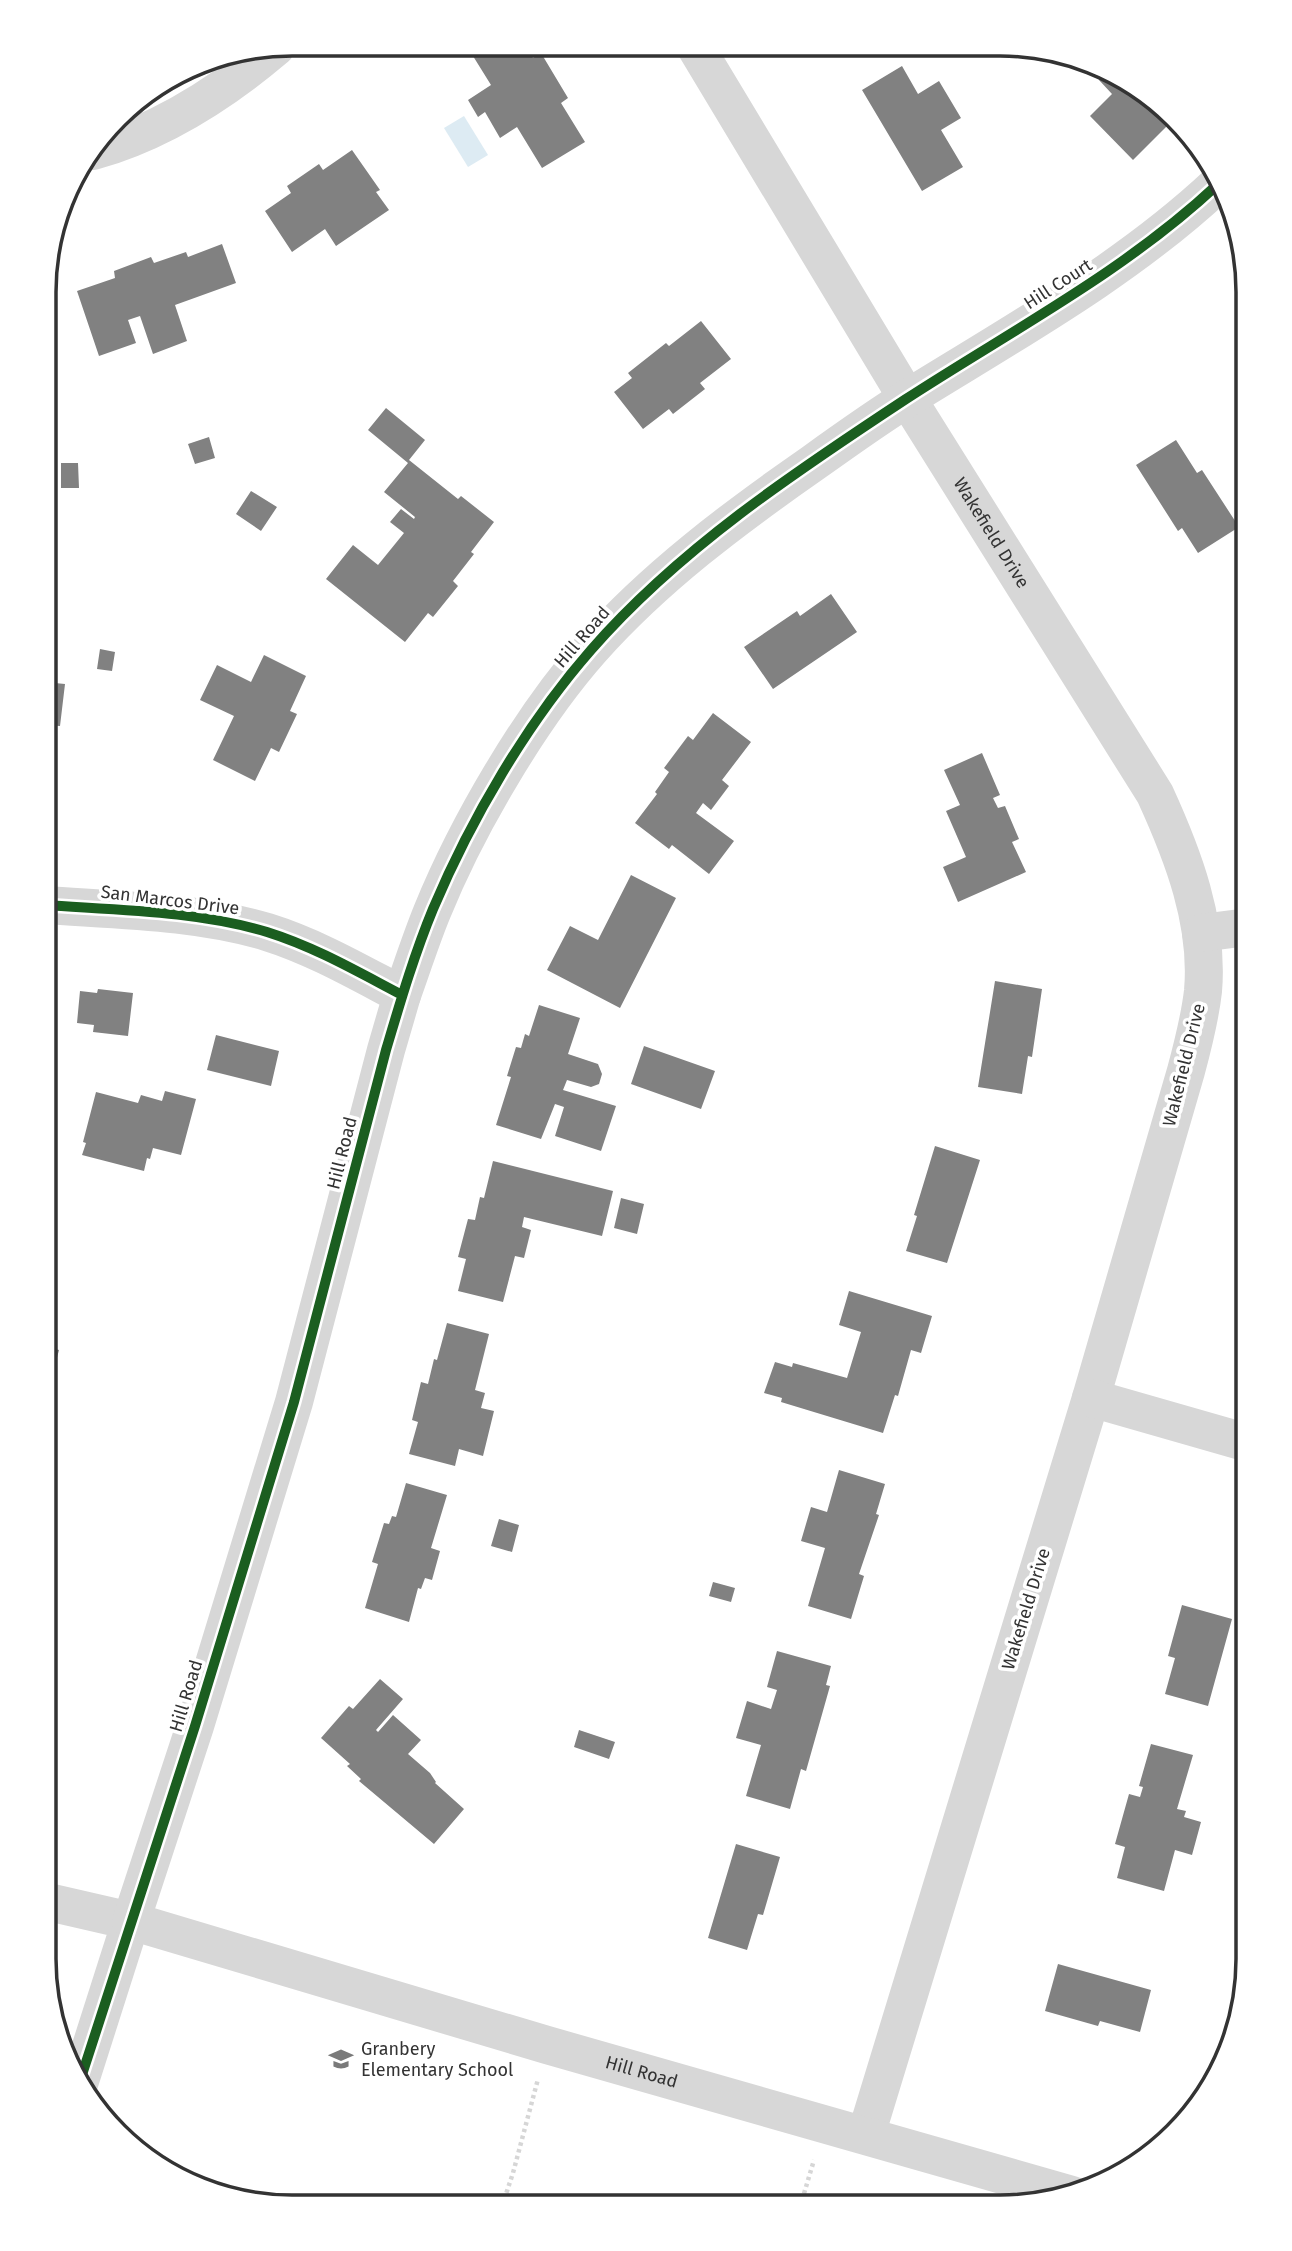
<svg xmlns="http://www.w3.org/2000/svg" width="1292" height="2251" viewBox="0 0 1292 2251" font-family="'Fira Sans',sans-serif">
<rect width="100%" height="100%" fill="#fff"/>
<path fill="#ddebf3" d="M 464,116 L 488,155 L 468,167 L 444,128 Z"/>
<path fill="#818181" d="M 474,45 L 525,45 L 533,58 L 541,53 L 568,98 L 561,103 L 585,142 L 542,168 L 517,127 L 500,138 L 485,112 L 478,117 L 468,100 L 491,85 L 468,48 Z
M 902,66 L 918,94 L 939,81 L 961,118 L 941,130 L 963,167 L 922,191 L 862,90 Z
M 1103,76 L 1163,105 L 1173,120 L 1133,160 L 1090,116 L 1112,94 L 1099,80 Z
M 352,150 L 380,190 L 376,192 L 389,210 L 336,246 L 325,229 L 292,252 L 265,211 L 291,193 L 287,186 L 319,164 L 323,170 Z
M 222,244 L 236,283 L 175,305 L 187,341 L 153,354 L 140,316 L 128,320 L 136,343 L 99,356 L 77,291 L 115,278 L 114,271 L 151,257 L 154,263 L 186,252 L 188,257 Z
M 701,321 L 731,359 L 700,383 L 705,389 L 673,414 L 669,409 L 643,429 L 614,392 L 632,378 L 628,373 L 666,343 L 669,346 Z
M 386,408 L 425,440 L 409,460 L 458,499 L 461,496 L 494,522 L 471,552 L 474,554 L 453,581 L 458,586 L 433,617 L 428,613 L 405,642 L 326,579 L 353,545 L 378,565 L 404,533 L 390,522 L 401,509 L 414,519 L 415,517 L 384,492 L 408,463 L 368,430 Z
M 209,437 L 215,458 L 195,464 L 188,444 Z
M 1176,440 L 1197,473 L 1202,470 L 1239,527 L 1198,553 L 1182,528 L 1178,531 L 1136,465 Z
M 61,463 L 78,463 L 79,488 L 61,488 Z
M 251,491 L 277,507 L 261,531 L 236,514 Z
M 831,594 L 857,632 L 773,689 L 744,647 L 797,611 L 800,616 Z
M 100,649 L 115,652 L 112,671 L 97,669 Z
M 264,655 L 306,676 L 290,711 L 297,714 L 279,752 L 271,748 L 255,781 L 213,760 L 234,716 L 200,700 L 217,665 L 251,682 Z
M 45,682 L 65,684 L 60,726 L 45,725 Z
M 713,713 L 751,742 L 722,780 L 729,786 L 711,810 L 703,803 L 696,813 L 734,841 L 709,874 L 672,845 L 669,849 L 635,823 L 657,794 L 655,792 L 669,772 L 664,768 L 688,736 L 693,740 Z
M 982,753 L 1000,795 L 993,798 L 998,808 L 1005,806 L 1019,839 L 1012,842 L 1026,872 L 958,902 L 943,867 L 966,857 L 946,811 L 960,805 L 944,770 Z
M 631,875 L 676,898 L 620,1008 L 547,970 L 570,926 L 598,940 Z
M 995,981 L 1042,989 L 1032,1057 L 1028,1056 L 1022,1094 L 978,1087 Z
M 98,989 L 133,993 L 128,1036 L 93,1032 L 94,1025 L 77,1023 L 80,991 L 97,993 Z
M 539,1005 L 580,1018 L 568,1054 L 598,1064 L 602,1074 L 599,1084 L 591,1087 L 567,1080 L 563,1090 L 616,1106 L 601,1151 L 555,1136 L 564,1107 L 555,1104 L 541,1139 L 496,1125 L 511,1077 L 507,1076 L 516,1047 L 521,1048 L 525,1034 L 529,1036 Z
M 216,1035 L 279,1051 L 271,1086 L 207,1070 Z
M 644,1046 L 715,1071 L 701,1109 L 631,1084 Z
M 165,1091 L 196,1099 L 181,1155 L 153,1148 L 150,1159 L 147,1158 L 144,1171 L 82,1155 L 86,1143 L 83,1142 L 96,1092 L 138,1103 L 141,1095 L 162,1101 Z
M 935,1146 L 980,1160 L 947,1263 L 906,1251 L 917,1216 L 914,1215 Z
M 493,1161 L 613,1191 L 602,1236 L 524,1217 L 522,1227 L 531,1230 L 524,1258 L 515,1256 L 503,1302 L 458,1291 L 466,1259 L 458,1257 L 468,1219 L 475,1220 L 480,1197 L 484,1198 Z
M 621,1198 L 644,1204 L 637,1234 L 614,1228 Z
M 849,1291 L 932,1316 L 921,1353 L 911,1350 L 898,1396 L 895,1395 L 883,1433 L 781,1402 L 782,1398 L 764,1393 L 775,1362 L 792,1367 L 793,1363 L 847,1378 L 861,1332 L 839,1325 Z
M 447,1323 L 489,1334 L 475,1390 L 485,1393 L 481,1408 L 494,1411 L 483,1456 L 459,1449 L 455,1466 L 409,1454 L 418,1422 L 412,1420 L 421,1382 L 428,1384 L 434,1359 L 437,1360 Z
M 44,1346 L 59,1350 L 47,1396 L 56,1398 L 45,1442 Z
M 839,1470 L 885,1484 L 876,1514 L 879,1515 L 859,1574 L 864,1576 L 851,1619 L 808,1606 L 825,1548 L 801,1541 L 811,1507 L 827,1512 Z
M 406,1483 L 447,1495 L 431,1548 L 440,1551 L 432,1580 L 425,1578 L 421,1589 L 418,1588 L 409,1622 L 365,1608 L 378,1564 L 372,1562 L 384,1523 L 389,1524 L 392,1516 L 396,1517 Z
M 499,1519 L 519,1525 L 512,1552 L 491,1546 Z
M 713,1582 L 735,1588 L 731,1602 L 709,1596 Z
M 1182,1605 L 1232,1619 L 1208,1706 L 1165,1694 L 1175,1658 L 1168,1656 Z
M 777,1651 L 831,1666 L 826,1685 L 830,1686 L 806,1771 L 801,1769 L 790,1809 L 746,1796 L 761,1745 L 736,1738 L 747,1701 L 771,1709 L 777,1690 L 767,1687 Z
M 380,1679 L 403,1699 L 376,1730 L 378,1732 L 393,1715 L 421,1740 L 408,1754 L 430,1773 L 436,1782 L 435,1783 L 464,1809 L 434,1844 L 359,1781 L 361,1779 L 347,1766 L 350,1764 L 321,1738 L 349,1706 L 353,1709 Z
M 579,1730 L 615,1742 L 609,1759 L 574,1747 Z
M 1151,1744 L 1193,1755 L 1177,1809 L 1186,1811 L 1184,1817 L 1201,1822 L 1192,1855 L 1175,1850 L 1164,1891 L 1117,1878 L 1125,1847 L 1115,1844 L 1129,1794 L 1140,1797 L 1143,1787 L 1139,1786 Z
M 736,1844 L 780,1857 L 763,1915 L 758,1914 L 747,1950 L 708,1938 Z
M 1058,1964 L 1151,1990 L 1140,2032 L 1100,2021 L 1098,2026 L 1045,2011 Z"/>
<g fill="none" stroke-linecap="round" stroke-linejoin="round">
<path stroke="#d6d6d6" stroke-width="4.5" stroke-dasharray="3.5 3.5" stroke-linecap="butt" d="M 502,2206 L 513,2173 L 538,2079
M 800,2207 L 814,2160"/>
<g stroke="#d7d7d7" stroke-width="38">
<path id="s1" d="M 695,46 L 907,398 L 1155,794 C 1183,855 1209,923 1203,991 C 1200,1018 1193,1045 1186,1071 L 1091,1398 L 866,2135"/>
<path d="M 93,151 C 161,132 223,92 276,47"/>
<path d="M 1201,933 L 1248,927"/>
<path d="M 402,995 C 412,967 421,939 432,912 C 467,826 530,718 591,649 C 655,577 734,518 813,463 C 845,440 877,417 911,396 C 1016,331 1126,270 1217,185"/>
<path d="M 1091,1398 L 1248,1443"/>
<path d="M 44,1901 L 131,1921 L 79,2084"/>
</g>
<path stroke="#d7d7d7" stroke-width="38" id="s2" d="M 45,905 C 117,910 198,911 267,932 C 315,947 358,972 402,995 L 386,1050 L 294,1402 L 195,1726 L 131,1921 L 547,2045 L 1072,2195"/>
<g stroke="#fff" stroke-width="15">
<path id="cycleway" d="M 45,905 C 117,910 198,911 267,932 C 315,947 358,972 402,995
M 79,2084 L 195,1726 L 294,1402 L 386,1050 C 400,1003 414,955 433,909 C 471,819 527,723 591,650 C 679,549 795,472 906,399 C 1012,330 1124,272 1217,185"/>
</g>
<use href="#cycleway" stroke="#1b5e20" stroke-width="10"/>
</g>
<defs>
<g id="school-bare" transform="scale(1.89)"><path d="M0-5L7-2L0 1L-7-2ZM-4 1L0 2.5L4 1V4Q0 6-4 4Z" fill="#7a7a7a" stroke="#fff" stroke-width="2.5" paint-order="stroke"/></g>
</defs>
<g fill-rule="evenodd">
<use href="#school-bare" x="341" y="2059"/>
</g>
<g text-anchor="middle" dominant-baseline="central" stroke-width="7" stroke-linejoin="round" paint-order="stroke">
<g font-size="18" fill="#333" stroke="#fff">
<text transform="translate(1058 284) rotate(-33)">Hill Court</text>
<text stroke="none"><textPath href="#s1" startOffset="570">Wakefield Drive</textPath></text>
<text transform="translate(582 637) rotate(-49)">Hill Road</text>
<text transform="translate(170 900) rotate(7)">San Marcos Drive</text>
<text transform="translate(1184 1065) rotate(-76)">Wakefield Drive</text>
<text transform="translate(342 1153) rotate(-76)">Hill Road</text>
<text transform="translate(1026 1609) rotate(-73)">Wakefield Drive</text>
<text transform="translate(186 1696) rotate(-73)">Hill Road</text>
<text stroke="none"><textPath href="#s2" startOffset="1871">Hill Road</textPath></text>
</g>
<g font-size="18" fill="#333" stroke="#fff" text-anchor="start">
<text x="361" y="2049">Granbery<tspan x="361" dy="21">Elementary School</tspan></text>
</g>
</g>
<path d="M0 0H1292V2251H0ZM292 56H1000A236 236 0 0 1 1236 292V1959A236 236 0 0 1 1000 2195H292A236 236 0 0 1 56 1959V292A236 236 0 0 1 292 56Z" fill="#fff" fill-rule="evenodd"/>
<path fill="none" stroke="#333" stroke-width="3.5" d="M292 56H1000A236 236 0 0 1 1236 292V1959A236 236 0 0 1 1000 2195H292A236 236 0 0 1 56 1959V292A236 236 0 0 1 292 56Z"/>
</svg>
